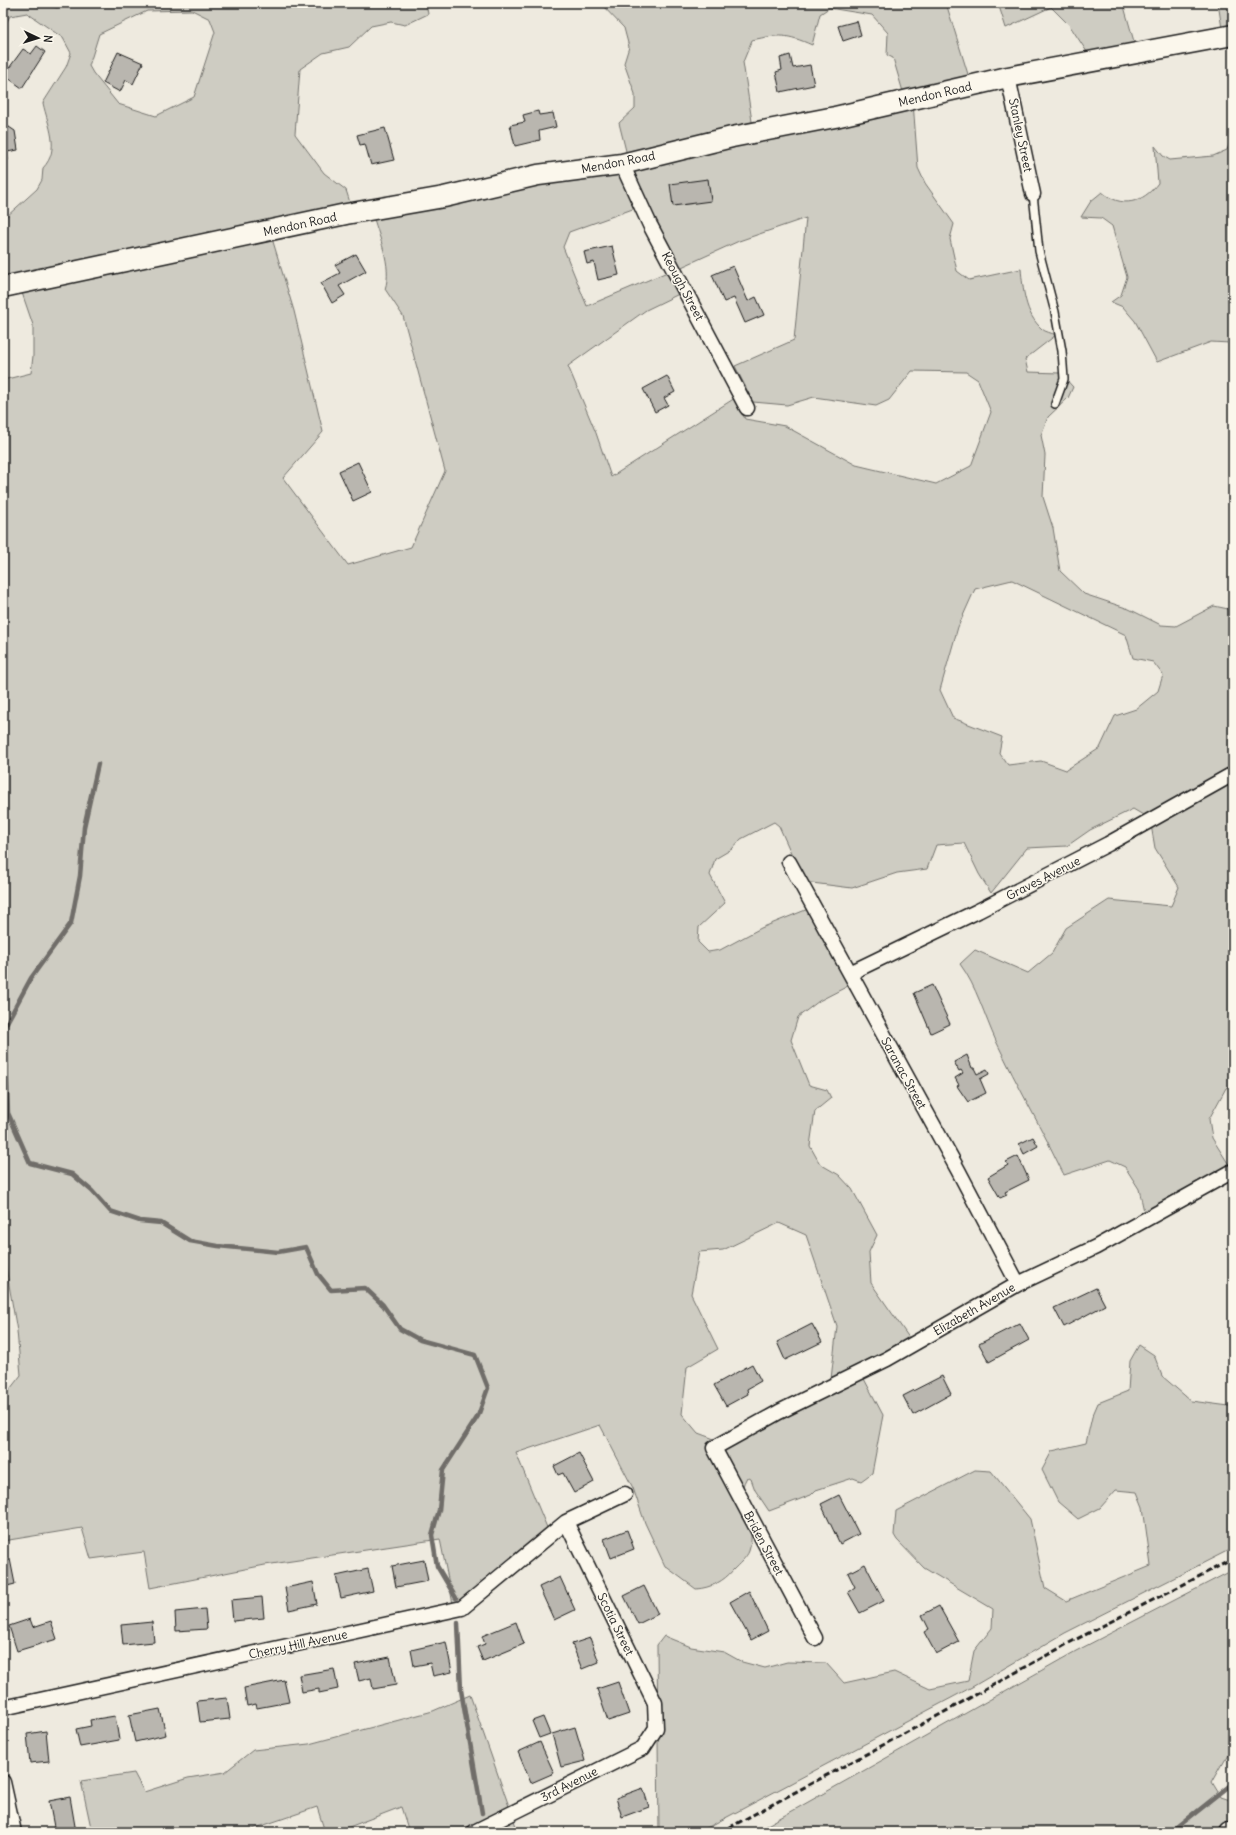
<svg xmlns="http://www.w3.org/2000/svg" width="1236" height="1835" viewBox="0 0 1236 1835" font-family="Delius,sans-serif">
<rect width="100%" height="100%" fill="#eeeadf"/>
<filter id="ink" filterUnits="userSpaceOnUse"><feTurbulence type="fractalNoise" baseFrequency=".025" numOctaves="2"/><feDisplacementMap in="SourceGraphic" scale="8" xChannelSelector="R" yChannelSelector="G"/><feConvolveMatrix kernelMatrix="1 2 1 2 8 2 1 2 1" color-interpolation-filters="sRGB"/></filter>
<g filter="url(#ink)">
<path fill="#ceccc2" stroke="#75746f" fill-rule="evenodd" d="M 3,3 L 40,3 L 57,8 L 67,3 L 426,3 L 428,14 L 405,25 L 391,22 L 371,26 L 349,47 L 323,53 L 300,69 L 295,134 L 324,173 L 346,190 L 353,212 L 271,235 L 294,311 L 323,432 L 283,478 L 348,565 L 411,547 L 445,471 L 403,316 L 385,289 C 393,266 378,235 372,212 L 628,159 L 619,123 L 635,108 L 635,94 L 624,63 L 629,47 L 624,28 L 600,3 L 946,3 L 971,84 L 913,102 L 918,168 L 925,183 L 954,224 L 950,239 L 957,271 L 969,280 L 1021,269 C 1023,289 1025,314 1042,329 C 1045,332 1052,333 1056,335 L 1025,359 L 1028,372 L 1060,373 L 1073,387 L 1068,398 L 1048,417 L 1041,435 L 1045,455 L 1043,497 L 1053,528 L 1060,571 L 1084,594 L 1129,609 L 1161,625 L 1176,626 L 1214,606 L 1233,610 L 1233,1085 L 1226,1088 L 1209,1119 L 1212,1138 L 1233,1171 L 1146,1220 L 1139,1189 L 1125,1167 L 1110,1160 L 1064,1175 C 1043,1130 1017,1086 996,1041 C 984,1015 977,987 960,964 L 975,950 L 1028,973 L 1052,953 L 1066,928 L 1109,900 L 1171,906 L 1179,887 L 1155,848 L 1150,819 L 1133,809 L 1090,830 L 1067,846 L 1027,848 L 991,893 L 979,874 L 964,843 L 936,845 L 927,869 L 897,873 L 852,888 L 804,882 L 779,826 L 774,822 L 741,839 L 732,849 L 715,859 L 710,875 L 725,903 L 699,927 L 698,942 L 708,952 L 720,950 L 761,928 L 808,909 L 858,988 L 850,990 L 848,986 L 819,1001 L 798,1017 L 791,1040 L 809,1085 L 827,1090 L 831,1098 L 815,1111 L 810,1146 L 820,1164 L 839,1175 L 852,1189 L 877,1235 L 869,1252 L 871,1283 L 912,1342 L 862,1375 L 883,1415 L 872,1473 L 861,1481 L 853,1478 L 816,1490 L 811,1495 L 769,1511 L 755,1490 L 751,1479 L 747,1477 C 730,1507 759,1521 749,1551 C 747,1557 738,1565 733,1570 C 724,1581 711,1588 696,1589 L 665,1566 L 645,1523 L 633,1488 L 600,1425 L 516,1453 L 548,1530 L 454,1609 L 440,1539 L 265,1565 L 150,1588 L 144,1552 L 91,1559 L 82,1528 L 3,1541 L 3,1398 L 21,1375 L 17,1331 L 3,1250 L 3,380 L 31,373 L 33,356 L 33,325 L 19,284 L 3,287 L 3,218 L 6,217 L 37,189 L 42,180 L 43,168 C 61,149 48,126 43,103 L 66,67 L 71,53 L 63,38 L 27,13 L 10,16 L 3,29 ZM 829,8 L 872,15 L 888,33 L 887,55 L 893,58 L 906,102 L 753,128 L 743,62 L 752,40 C 779,34 787,34 812,45 L 820,14 ZM 192,10 L 210,19 L 215,32 L 194,97 L 156,116 L 118,104 L 93,73 L 89,66 L 99,34 L 147,11 ZM 641,206 L 672,270 L 587,306 L 563,247 L 569,232 ZM 806,218 L 794,340 L 735,366 L 753,402 L 787,405 L 814,397 L 876,406 L 889,400 L 912,371 L 966,372 L 978,380 L 991,412 L 971,466 L 936,484 L 856,465 L 785,426 L 745,419 L 735,398 L 611,477 L 596,433 L 568,366 L 646,310 L 683,292 L 675,270 L 739,241 ZM 1012,580 L 1126,635 L 1133,658 L 1153,662 L 1163,675 L 1158,691 L 1136,709 L 1115,716 L 1100,748 L 1066,770 L 1041,761 L 1008,765 L 999,753 L 1002,737 L 953,718 L 940,690 L 958,627 L 975,589 ZM 779,1223 L 806,1235 L 837,1326 L 830,1388 L 725,1443 L 698,1433 L 682,1414 L 687,1367 L 718,1349 L 691,1294 L 699,1252 L 723,1250 Z
M 998,3 L 1123,3 L 1135,45 L 1087,52 L 1070,26 L 1051,7 L 1006,28 Z
M 1218,3 L 1233,3 L 1233,36 L 1223,35 Z
M 1233,135 L 1233,341 L 1230,343 L 1211,342 L 1157,362 L 1135,321 L 1123,307 L 1111,302 L 1121,295 L 1127,277 L 1112,226 L 1101,218 L 1081,217 L 1091,201 L 1102,192 C 1122,209 1143,203 1158,183 L 1155,146 L 1163,156 L 1170,160 L 1213,156 L 1227,150 Z
M 1139,1345 L 1154,1355 L 1162,1376 L 1191,1401 L 1229,1406 L 1233,1403 L 1233,1548 L 1065,1633 L 972,1687 L 699,1832 L 659,1832 L 657,1645 L 664,1636 L 691,1647 L 724,1652 L 742,1662 L 765,1668 L 787,1662 L 826,1663 L 844,1683 L 894,1672 L 930,1689 L 968,1681 L 974,1651 L 992,1628 L 993,1609 L 924,1568 L 897,1540 L 894,1535 L 896,1511 L 975,1470 L 991,1471 L 1030,1519 L 1045,1588 L 1066,1601 L 1151,1566 L 1143,1507 L 1137,1492 L 1116,1490 L 1100,1508 L 1078,1519 L 1058,1502 L 1042,1470 L 1052,1451 L 1086,1443 L 1092,1417 L 1098,1403 L 1128,1391 L 1130,1361 Z
M 1233,1570 L 1233,1745 L 1212,1782 L 1221,1797 L 1233,1801 L 1233,1826 L 1221,1832 L 755,1832 L 1076,1651 Z
M 470,1695 L 518,1832 L 409,1832 L 401,1807 L 336,1832 L 325,1832 L 317,1807 L 244,1832 L 92,1832 L 81,1781 L 134,1773 L 144,1792 L 188,1778 L 225,1772 L 253,1750 L 309,1744 L 433,1711 Z"/>
<g fill="none" stroke-linecap="round" stroke-linejoin="round">
<path stroke="#6f6d69" stroke-width="4.5" d="M 98,764 L 84,827 L 80,876 L 71,923 L 31,978 L 5,1026 L 8,1113 L 30,1163 L 72,1174 L 92,1191 L 110,1211 L 140,1221 L 161,1223 L 190,1241 L 218,1246 L 278,1252 L 306,1247 L 318,1274 L 331,1290 L 365,1288 L 383,1305 L 400,1329 L 420,1340 L 475,1355 L 488,1388 L 478,1416 L 443,1470 L 439,1510 L 432,1535 L 437,1566 L 456,1598
M 458,1623 L 461,1690 L 482,1813
M 1169,1832 L 1174,1830 L 1233,1783"/>
</g>
<path fill="#b9b6af" stroke="#1c1c1c" d="M 857,21 L 861,35 L 843,41 L 838,26 Z
M 37,46 L 45,52 L 22,88 L 4,75 L 23,49 L 31,54 Z
M 118,52 L 143,63 L 133,84 L 126,80 L 120,92 L 103,83 Z
M 790,55 L 793,68 L 810,65 L 814,85 L 780,92 L 776,72 L 782,70 L 780,58 Z
M 538,111 L 539,115 L 553,113 L 556,127 L 539,131 L 540,140 L 515,146 L 510,125 L 525,122 L 523,115 Z
M 3,123 L 15,131 L 18,150 L 7,152 L 8,160 L 3,161 Z
M 385,128 L 394,160 L 371,165 L 365,144 L 360,145 L 357,135 Z
M 708,179 L 711,201 L 673,206 L 670,184 Z
M 612,246 L 619,275 L 598,280 L 594,262 L 587,264 L 584,252 Z
M 356,254 L 366,271 L 339,286 L 345,295 L 332,303 L 321,283 L 340,273 L 335,265 Z
M 733,266 L 748,301 L 756,297 L 764,315 L 745,323 L 734,298 L 724,302 L 712,275 Z
M 667,376 L 675,392 L 664,398 L 668,405 L 655,412 L 643,389 Z
M 358,462 L 372,492 L 353,501 L 339,471 Z
M 932,985 L 950,1024 L 931,1033 L 914,993 Z
M 967,1055 L 972,1068 L 974,1068 L 977,1074 L 987,1069 L 989,1074 L 980,1079 L 986,1093 L 968,1102 L 957,1086 L 959,1085 L 955,1078 L 963,1073 L 961,1070 L 959,1071 L 954,1062 Z
M 1033,1137 L 1038,1146 L 1024,1154 L 1019,1144 Z
M 1018,1156 L 1029,1180 L 1005,1192 L 1007,1195 L 1000,1198 L 988,1177 L 1008,1165 L 1006,1162 Z
M 1096,1288 L 1105,1305 L 1064,1327 L 1054,1308 Z
M 1020,1323 L 1029,1340 L 989,1362 L 979,1344 Z
M 812,1324 L 822,1342 L 785,1360 L 777,1342 Z
M 752,1364 L 761,1381 L 747,1389 L 748,1394 L 726,1406 L 714,1385 Z
M 942,1376 L 951,1394 L 913,1415 L 903,1396 Z
M 579,1453 L 594,1482 L 574,1493 L 563,1473 L 558,1475 L 554,1466 Z
M 839,1495 L 859,1534 L 840,1544 L 821,1504 Z
M 627,1530 L 634,1549 L 611,1558 L 604,1539 Z
M 10,1559 L 15,1584 L 3,1587 L 3,1561 Z
M 424,1560 L 428,1581 L 396,1587 L 392,1566 Z
M 865,1564 L 884,1601 L 860,1613 L 848,1592 L 855,1587 L 848,1573 Z
M 368,1569 L 373,1591 L 341,1598 L 336,1576 Z
M 560,1577 L 575,1610 L 554,1620 L 539,1587 Z
M 313,1582 L 317,1604 L 289,1610 L 285,1588 Z
M 644,1586 L 658,1614 L 638,1624 L 624,1596 Z
M 749,1591 L 768,1631 L 751,1640 L 730,1602 Z
M 262,1597 L 264,1618 L 233,1621 L 231,1600 Z
M 939,1606 L 959,1642 L 936,1654 L 924,1632 L 929,1629 L 922,1615 Z
M 205,1609 L 207,1629 L 176,1631 L 175,1612 Z
M 30,1619 L 33,1627 L 51,1621 L 57,1639 L 17,1651 L 9,1626 Z
M 152,1622 L 154,1642 L 123,1645 L 121,1625 Z
M 516,1622 L 524,1644 L 483,1661 L 477,1647 L 485,1644 L 482,1636 Z
M 590,1638 L 599,1662 L 582,1669 L 572,1644 Z
M 446,1642 L 452,1672 L 433,1676 L 430,1663 L 414,1666 L 411,1650 Z
M 390,1657 L 396,1685 L 373,1689 L 371,1678 L 359,1681 L 355,1664 Z
M 334,1669 L 338,1689 L 319,1693 L 319,1689 L 302,1692 L 299,1675 Z
M 284,1680 L 289,1702 L 257,1708 L 256,1704 L 247,1706 L 244,1688 Z
M 618,1682 L 629,1714 L 608,1721 L 597,1689 Z
M 227,1698 L 230,1719 L 200,1722 L 197,1701 Z
M 160,1709 L 166,1735 L 135,1742 L 129,1715 Z
M 115,1716 L 119,1740 L 80,1747 L 76,1729 L 91,1726 L 90,1720 Z
M 543,1717 L 550,1734 L 539,1738 L 532,1721 Z
M 575,1727 L 585,1761 L 561,1767 L 552,1734 Z
M 46,1731 L 49,1761 L 30,1763 L 27,1734 Z
M 540,1742 L 554,1773 L 531,1783 L 518,1752 Z
M 643,1788 L 649,1807 L 622,1817 L 616,1798 Z
M 70,1797 L 76,1832 L 55,1832 L 49,1801 Z"/>
<g fill="none" stroke-linecap="round" stroke-linejoin="round">
<g stroke="#1c1c1c" stroke-width="10">
<path id="lane" d="M 1033,194 L 1039,251 L 1055,312 L 1062,351 L 1064,379 L 1055,404"/>
</g>
<g stroke="#1c1c1c" stroke-width="17">
<path id="street" d="M 1008,77 L 1033,194
M 622,164 L 650,225 L 747,408
M 789,862 L 958,1170 L 1018,1284
M 850,973 L 978,911 L 1108,844 L 1233,774
M 815,1638 L 714,1448 L 779,1412 L 887,1359 L 1018,1284 L 1096,1247 L 1233,1171
M 3,1708 L 462,1608 L 566,1522 L 625,1494
M 3,1782 L 14,1832
M 474,1832 L 643,1748 L 656,1728 L 655,1703 L 566,1522"/>
</g>
<g stroke="#1c1c1c" stroke-width="23">
<path id="secondary" d="M 3,287 L 346,214 L 444,197 L 538,175 L 622,164 L 732,137 L 835,117 L 1008,77 L 1233,35
M 1231,1832 L 1233,1831"/>
</g>
<use href="#lane" stroke="#fbf7ec" stroke-width="7"/>
<use href="#street" stroke="#fbf7ec" stroke-width="14"/>
<use href="#secondary" stroke="#fbf7ec" stroke-width="20"/>
<path stroke="#1c1c1c" stroke-width="3" stroke-dasharray="6 3" stroke-linecap="butt" d="M 721,1832 L 939,1715 L 1069,1643 L 1233,1559"/>
</g>
</g>
<g text-anchor="middle" dominant-baseline="central" stroke-width="3" stroke-linejoin="round" paint-order="stroke">
<g font-size="12" fill="#1c1c1c" stroke="#fbf7ec">
<text transform="translate(935 94) rotate(-13)">Mendon Road</text>
<text transform="translate(1021 135) rotate(78)">Stanley Street</text>
<text transform="translate(618 162) rotate(-11)">Mendon Road</text>
<text transform="translate(300 224) rotate(-12)">Mendon Road</text>
<text transform="translate(683 286) rotate(62)">Keough Street</text>
<text transform="translate(1043 878) rotate(-27)">Graves Avenue</text>
<text transform="translate(904 1073) rotate(61)">Saranac Street</text>
<text transform="translate(974 1309) rotate(-30)">Elizabeth Avenue</text>
<text transform="translate(764 1543) rotate(62)">Briden Street</text>
<text transform="translate(616 1624) rotate(64)">Scotia Street</text>
<text transform="translate(298 1644) rotate(-12)">Cherry Hill Avenue</text>
<text transform="translate(569 1784) rotate(-27)">3rd Avenue</text>
</g>
</g>
<rect width="1236" height="1835" fill="none" stroke="#fbf7ec" stroke-width="16"/>
<rect x="8" y="8" width="1220" height="1819" fill="none" stroke="#1c1c1c" stroke-width="1.5" filter="url(#ink)"/>
<g transform="translate(38 38) rotate(94)" stroke="#fbf7ec" stroke-width="3" paint-order="stroke">
<path d="M0-3L7 15L0 10L-7 15Z" fill="#1c1c1c"/>
<text y="-6" font-size="11" font-weight="bold" text-anchor="middle" fill="#1c1c1c">N</text>
</g>
</svg>
